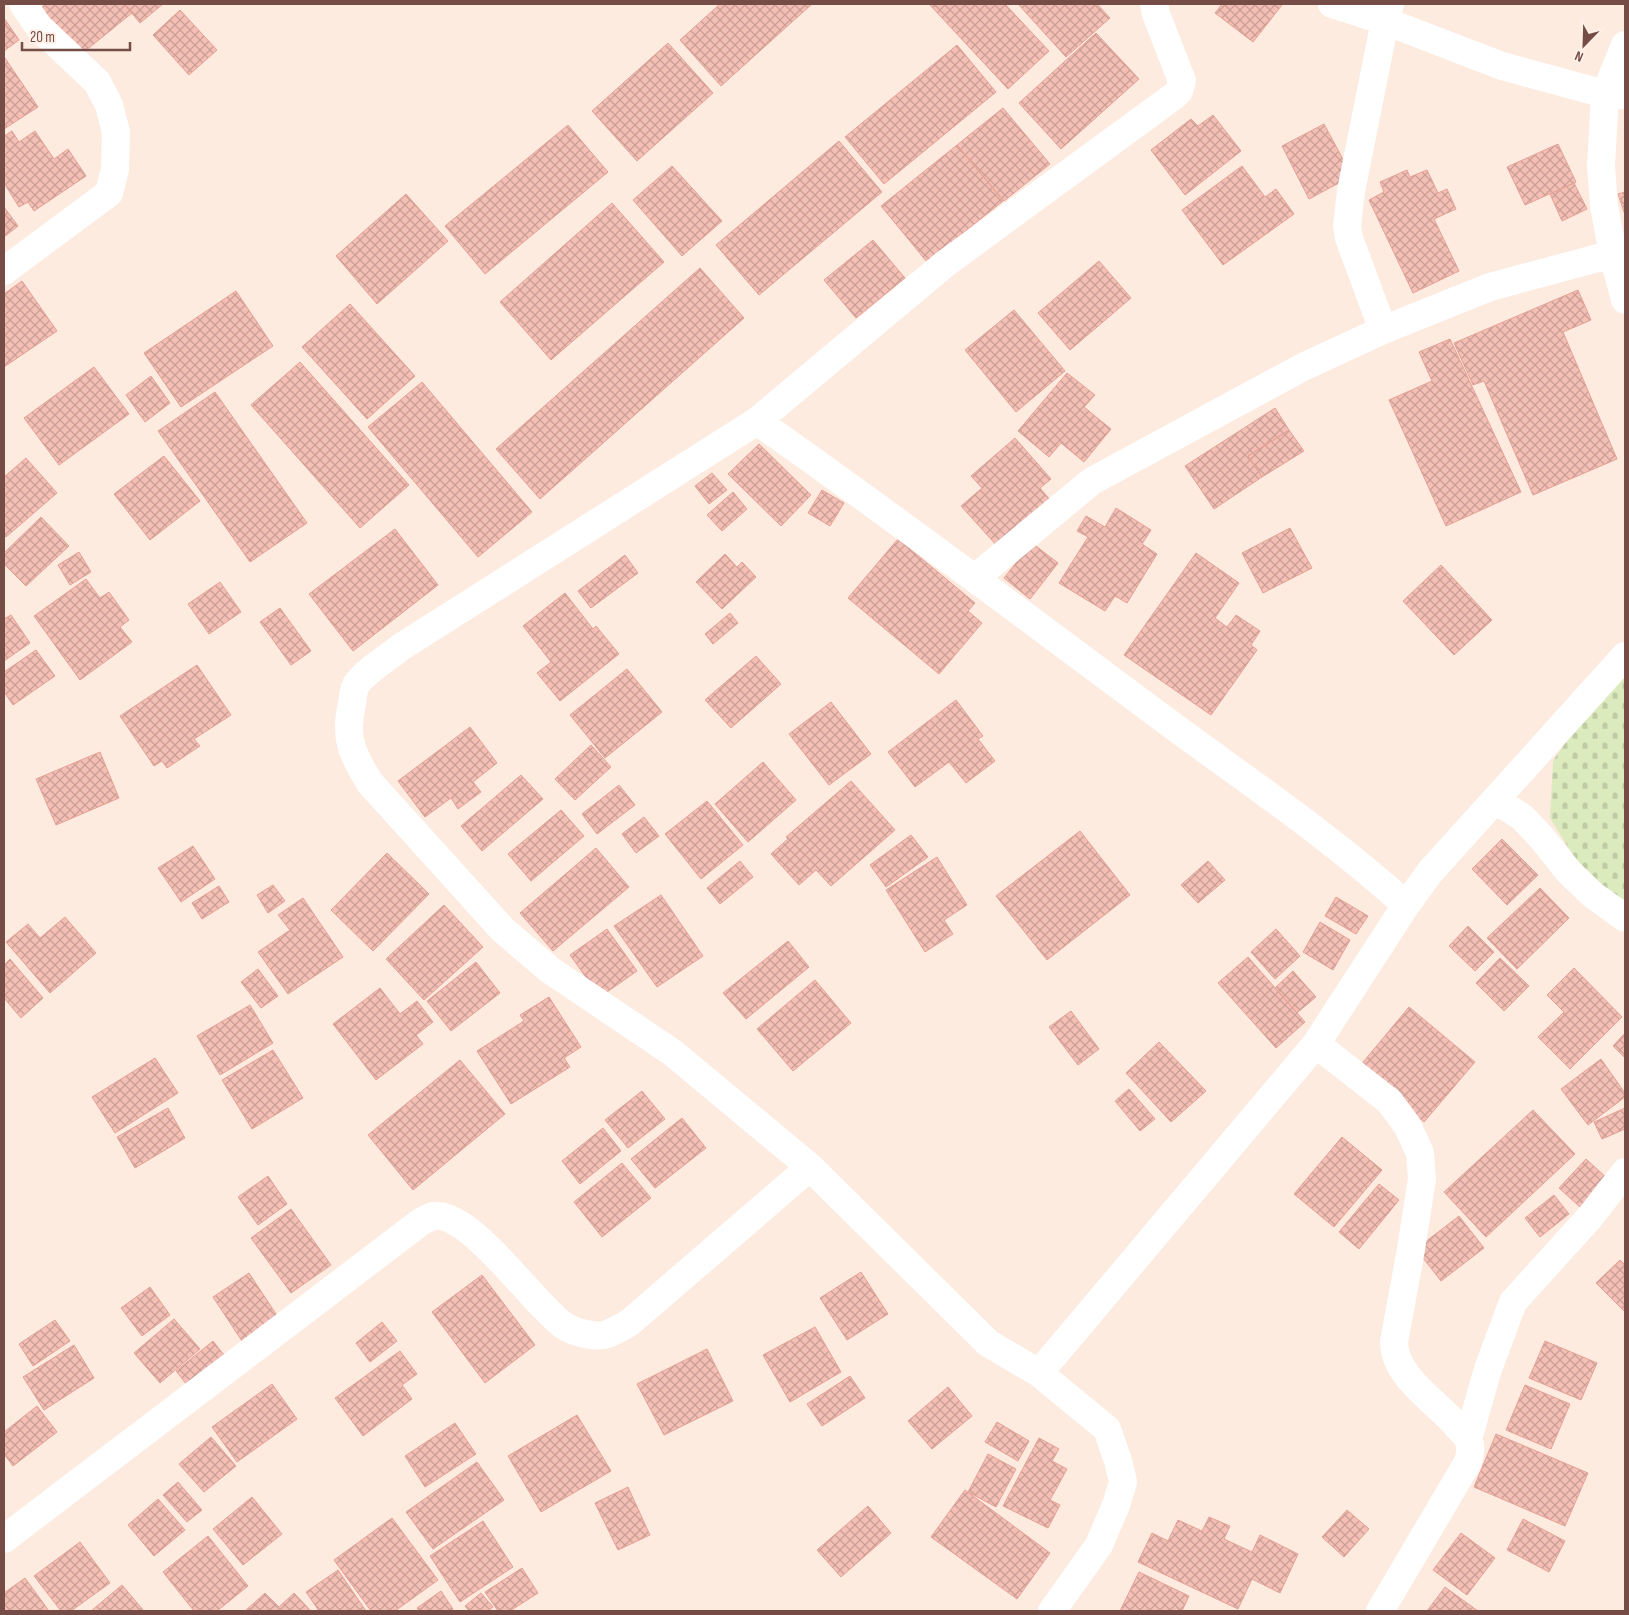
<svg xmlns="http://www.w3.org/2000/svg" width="1629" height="1615" viewBox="0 0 1629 1615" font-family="'Sofia Sans Condensed',sans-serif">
<defs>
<pattern id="cemetery-stones" width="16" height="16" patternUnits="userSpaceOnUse" patternTransform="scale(1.25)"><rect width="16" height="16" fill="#dbebbe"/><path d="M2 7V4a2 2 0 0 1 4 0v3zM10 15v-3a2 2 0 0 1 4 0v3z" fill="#bfcba5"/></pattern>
<pattern id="building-cross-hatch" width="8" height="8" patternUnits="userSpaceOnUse" patternTransform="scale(1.25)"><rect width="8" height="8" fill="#f4c0b6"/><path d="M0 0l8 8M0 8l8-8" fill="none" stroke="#ca9e96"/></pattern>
</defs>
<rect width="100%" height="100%" fill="#fdebe0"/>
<path fill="url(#cemetery-stones)" d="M 1625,670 L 1625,911 L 1584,873 L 1550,818 L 1553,761 L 1584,715 Z"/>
<path fill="url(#building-cross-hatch)" stroke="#e8a195" d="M 46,4 L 124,4 L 132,13 L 79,56 L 41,8 Z
M 124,4 L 163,4 L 140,23 Z
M 720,4 L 812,4 L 721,86 L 680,40 Z
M 929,4 L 1005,4 L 1049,51 L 1008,89 Z
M 1018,4 L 1097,4 L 1110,18 L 1066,57 Z
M 1222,4 L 1281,4 L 1282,5 L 1253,42 L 1215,13 Z
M 180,10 L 217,50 L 189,75 L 153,35 Z
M 4,18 L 19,40 L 4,51 Z
M 1096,33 L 1139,79 L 1061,149 L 1019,103 Z
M 668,43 L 713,93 L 637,161 L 592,111 Z
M 957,45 L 996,92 L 884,184 L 845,137 Z
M 4,58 L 5,58 L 38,107 L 4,129 Z
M 1003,108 L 1050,164 L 1004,201 L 957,145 Z
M 1213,115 L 1241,151 L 1185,195 L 1151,150 L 1191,119 L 1198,126 Z
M 1324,124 L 1352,176 L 1309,199 L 1282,146 Z
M 568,125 L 608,172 L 485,274 L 445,226 Z
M 12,131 L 19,142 L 35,131 L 54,159 L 68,149 L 86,176 L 34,211 L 28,202 L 19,207 L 4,183 L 4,136 Z
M 839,141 L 882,192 L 759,295 L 716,245 Z
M 1558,144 L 1576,182 L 1525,205 L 1507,167 Z
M 957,145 L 1003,201 L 927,262 L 881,206 Z
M 672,166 L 722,221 L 682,256 L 633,200 Z
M 1242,166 L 1265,197 L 1276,189 L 1294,214 L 1223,265 L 1182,210 Z
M 1407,170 L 1410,177 L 1427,170 L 1438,193 L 1447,189 L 1456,209 L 1434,219 L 1459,271 L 1413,293 L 1369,200 L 1384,192 L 1380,182 Z
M 1574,183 L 1587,209 L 1562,221 L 1550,194 Z
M 1625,192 L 1625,215 L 1618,194 Z
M 406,194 L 448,241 L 377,304 L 336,256 Z
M 612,203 L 664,262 L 551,360 L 500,302 Z
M 4,207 L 18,226 L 4,237 Z
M 873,240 L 905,278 L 856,318 L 824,280 Z
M 1099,261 L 1131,298 L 1070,350 L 1038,313 Z
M 700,268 L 744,318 L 540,499 L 496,449 Z
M 22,281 L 57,331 L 4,367 L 4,294 Z
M 1578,290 L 1591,320 L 1563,332 L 1617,459 L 1533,495 L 1484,381 L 1473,385 L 1454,343 Z
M 236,291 L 273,346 L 181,407 L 144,353 Z
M 350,304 L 415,376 L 367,419 L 302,347 Z
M 1014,310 L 1065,371 L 1016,412 L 965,350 Z
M 1450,339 L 1521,492 L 1446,526 L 1389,400 L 1432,381 L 1419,352 Z
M 300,362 L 409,485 L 360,528 L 251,405 Z
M 94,367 L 129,414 L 59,465 L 24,418 Z
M 1067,373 L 1095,395 L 1084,407 L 1111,429 L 1084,462 L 1061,443 L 1049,457 L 1018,431 Z
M 151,376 L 170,403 L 145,422 L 126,395 Z
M 422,382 L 532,512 L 478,557 L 368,427 Z
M 215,392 L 307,523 L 250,562 L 158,431 Z
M 1275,408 L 1289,430 L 1248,456 L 1262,477 L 1214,509 L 1185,466 Z
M 1289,430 L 1304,451 L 1262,477 L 1248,456 Z
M 1015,438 L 1051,479 L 1040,488 L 1051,501 L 998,547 L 961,506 L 982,488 L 971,476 Z
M 759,444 L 811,495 L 781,526 L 728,474 Z
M 164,456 L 200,501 L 150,540 L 114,494 Z
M 26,458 L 57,493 L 6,537 L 4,535 L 4,477 Z
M 712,473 L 727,490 L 709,504 L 695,486 Z
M 822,490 L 844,503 L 830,526 L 808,513 Z
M 733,492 L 747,509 L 722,531 L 707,515 Z
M 1116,508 L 1151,530 L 1142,544 L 1157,554 L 1127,603 L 1115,596 L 1105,611 L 1059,583 L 1088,537 L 1077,531 L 1086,516 L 1105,527 Z
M 41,517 L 69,546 L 26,586 L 4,564 L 4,553 Z
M 1290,528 L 1312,568 L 1263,593 L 1242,553 Z
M 395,529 L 438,585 L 353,651 L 309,594 Z
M 898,539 L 975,603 L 968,611 L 982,623 L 939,674 L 848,598 Z
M 1032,543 L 1058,563 L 1030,599 L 1004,578 Z
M 79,552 L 91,572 L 70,585 L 58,565 Z
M 1196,553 L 1239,583 L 1215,618 L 1227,627 L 1236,615 L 1260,631 L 1251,645 L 1257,650 L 1211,715 L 1124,655 Z
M 725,554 L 737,567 L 742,562 L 756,577 L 722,609 L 696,582 Z
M 625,555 L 638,573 L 591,608 L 578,591 Z
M 1441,565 L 1492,620 L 1454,655 L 1403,601 Z
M 86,579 L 100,598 L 109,592 L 129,620 L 120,627 L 132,642 L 80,680 L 34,616 Z
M 220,582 L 241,612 L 209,634 L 188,604 Z
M 565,593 L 593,629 L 596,626 L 619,654 L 560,701 L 537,673 L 551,662 L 523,626 Z
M 280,608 L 311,651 L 291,665 L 260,622 Z
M 730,613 L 738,623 L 713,644 L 705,634 Z
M 11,615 L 30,643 L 4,661 L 4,619 Z
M 36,650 L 55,676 L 13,705 L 4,692 L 4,672 Z
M 756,656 L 781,684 L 731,728 L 705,700 Z
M 197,665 L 231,715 L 194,739 L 200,746 L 167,768 L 162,761 L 154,766 L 120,716 Z
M 627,669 L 662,712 L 605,758 L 570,715 Z
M 956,700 L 983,736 L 978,739 L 995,761 L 966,783 L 949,762 L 915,787 L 888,752 Z
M 831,702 L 871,754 L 829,785 L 789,734 Z
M 470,727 L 497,763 L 473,782 L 481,792 L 458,809 L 451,798 L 425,817 L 398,781 Z
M 591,745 L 611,767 L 575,800 L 555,779 Z
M 100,752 L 119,798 L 56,825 L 36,779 Z
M 763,762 L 796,800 L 748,842 L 715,804 Z
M 521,775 L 543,799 L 482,851 L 461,826 Z
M 851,781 L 895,830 L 831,886 L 816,870 L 799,885 L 771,854 L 788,839 L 786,837 Z
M 619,785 L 635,805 L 597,834 L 582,814 Z
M 707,801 L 743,845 L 701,879 L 665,834 Z
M 561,810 L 584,836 L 531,881 L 508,854 Z
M 644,817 L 659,836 L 636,853 L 622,834 Z
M 1080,831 L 1130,895 L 1047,960 L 996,896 Z
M 911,835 L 928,857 L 886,887 L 870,865 Z
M 1502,839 L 1538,875 L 1507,905 L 1472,869 Z
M 193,846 L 215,879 L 181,902 L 158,868 Z
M 596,848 L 629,887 L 553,951 L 520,913 Z
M 387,853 L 429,894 L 373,951 L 331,910 Z
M 937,857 L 967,905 L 944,920 L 953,934 L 925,952 L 886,890 Z
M 740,861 L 753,877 L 720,904 L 707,888 Z
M 1208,861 L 1225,880 L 1198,903 L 1181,885 Z
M 273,885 L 285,901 L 268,913 L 257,895 Z
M 219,886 L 229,902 L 202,919 L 192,903 Z
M 1540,888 L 1569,918 L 1517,969 L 1487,938 Z
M 661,895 L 703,956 L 657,987 L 614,926 Z
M 1336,897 L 1368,916 L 1356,934 L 1325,916 Z
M 303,898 L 343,957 L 288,994 L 258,952 L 290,930 L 278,915 Z
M 444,905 L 483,947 L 424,1000 L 386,959 Z
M 65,917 L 96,953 L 50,993 L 6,942 L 28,924 L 40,938 Z
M 1320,922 L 1350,940 L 1333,970 L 1303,952 Z
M 1468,926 L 1494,952 L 1475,971 L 1449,946 Z
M 607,929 L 637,971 L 600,997 L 570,955 Z
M 1276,929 L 1300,956 L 1275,979 L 1251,952 Z
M 788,941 L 809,967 L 746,1019 L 723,993 Z
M 1248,957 L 1305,1022 L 1276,1048 L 1218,983 Z
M 1500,958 L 1529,986 L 1504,1011 L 1476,983 Z
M 10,959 L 43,998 L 21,1018 L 4,998 L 4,965 Z
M 476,962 L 500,993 L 451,1031 L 427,1001 Z
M 1574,968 L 1622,1017 L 1570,1069 L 1538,1037 L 1564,1012 L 1547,995 Z
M 258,969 L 278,996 L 261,1008 L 241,982 Z
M 1293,971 L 1316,997 L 1297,1013 L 1275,988 Z
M 815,980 L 851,1023 L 793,1071 L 757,1029 Z
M 380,988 L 400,1014 L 417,1001 L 433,1022 L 416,1035 L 423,1044 L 376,1080 L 333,1024 Z
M 549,997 L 581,1047 L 564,1058 L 570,1067 L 511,1104 L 477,1051 L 524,1021 L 520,1015 Z
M 250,1005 L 273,1043 L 220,1075 L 197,1036 Z
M 1409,1007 L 1475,1062 L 1424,1122 L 1359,1067 Z
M 1071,1011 L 1099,1049 L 1078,1065 L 1049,1027 Z
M 1625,1033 L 1625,1058 L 1613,1046 Z
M 1159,1042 L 1206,1091 L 1171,1122 L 1126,1073 Z
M 273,1050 L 303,1098 L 252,1129 L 222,1080 Z
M 155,1058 L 178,1093 L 115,1133 L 92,1097 Z
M 1601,1059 L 1625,1093 L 1625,1097 L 1588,1125 L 1561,1089 Z
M 460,1060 L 505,1114 L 413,1190 L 368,1135 Z
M 1129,1089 L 1155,1119 L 1140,1131 L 1115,1101 Z
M 642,1091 L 665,1119 L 628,1148 L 605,1120 Z
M 168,1108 L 185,1138 L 135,1168 L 117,1137 Z
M 1625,1108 L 1625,1129 L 1602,1139 L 1594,1122 Z
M 1533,1110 L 1575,1154 L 1486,1237 L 1444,1192 Z
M 682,1118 L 706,1148 L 655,1188 L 631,1159 Z
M 603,1128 L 621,1151 L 580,1184 L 562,1161 Z
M 1342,1137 L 1382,1170 L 1334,1227 L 1294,1194 Z
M 1586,1159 L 1608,1179 L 1581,1208 L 1559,1188 Z
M 622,1163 L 651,1198 L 602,1237 L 574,1202 Z
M 268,1176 L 287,1204 L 258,1225 L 238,1197 Z
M 1379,1184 L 1399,1200 L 1359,1249 L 1339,1232 Z
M 1554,1195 L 1569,1214 L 1540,1237 L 1525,1218 Z
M 291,1209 L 331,1265 L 291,1293 L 251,1238 Z
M 1459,1216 L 1484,1248 L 1441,1281 L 1416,1249 Z
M 1620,1260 L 1625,1265 L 1625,1312 L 1596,1283 Z
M 861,1272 L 888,1314 L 847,1340 L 820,1298 Z
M 249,1273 L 280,1320 L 244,1344 L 213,1297 Z
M 482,1275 L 535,1345 L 485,1383 L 432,1312 Z
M 150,1287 L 170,1315 L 142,1336 L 121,1308 Z
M 174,1319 L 200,1349 L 160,1383 L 134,1353 Z
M 55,1320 L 70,1341 L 33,1366 L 19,1344 Z
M 382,1322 L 397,1341 L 370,1362 L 356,1343 Z
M 815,1327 L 841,1372 L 790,1402 L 763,1355 Z
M 213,1341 L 224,1355 L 187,1385 L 176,1371 Z
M 1545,1341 L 1597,1363 L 1581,1400 L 1529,1378 Z
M 74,1345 L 94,1378 L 44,1410 L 23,1377 Z
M 707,1349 L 733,1401 L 664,1435 L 637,1384 Z
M 400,1351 L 417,1374 L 402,1385 L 412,1399 L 363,1436 L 335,1398 Z
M 850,1376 L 865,1398 L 822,1426 L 807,1404 Z
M 272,1384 L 297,1419 L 237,1462 L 212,1427 Z
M 1525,1385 L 1570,1404 L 1551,1449 L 1506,1430 Z
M 948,1387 L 972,1416 L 932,1449 L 908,1421 Z
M 37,1406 L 57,1432 L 13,1466 L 4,1454 L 4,1432 Z
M 577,1415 L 611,1471 L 541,1512 L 508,1456 Z
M 997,1422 L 1029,1441 L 1018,1461 L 985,1442 Z
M 455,1423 L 476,1454 L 425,1487 L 405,1456 Z
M 1496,1434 L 1588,1473 L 1565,1526 L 1474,1487 Z
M 211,1437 L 236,1466 L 204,1492 L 179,1464 Z
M 1039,1438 L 1059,1449 L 1052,1461 L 1067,1469 L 1050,1500 L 1060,1505 L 1048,1528 L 1003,1506 Z
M 988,1454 L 1016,1469 L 996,1507 L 968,1492 Z
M 477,1462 L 504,1500 L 433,1549 L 406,1512 Z
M 178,1482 L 202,1510 L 187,1522 L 163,1495 Z
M 628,1487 L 650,1535 L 618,1550 L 595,1503 Z
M 965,1490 L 1050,1553 L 1017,1599 L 931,1537 Z
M 252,1497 L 282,1534 L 243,1565 L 213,1529 Z
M 158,1499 L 185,1530 L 154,1556 L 128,1525 Z
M 868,1506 L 891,1533 L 841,1577 L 817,1550 Z
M 1347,1510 L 1369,1529 L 1344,1557 L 1322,1537 Z
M 1209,1517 L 1230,1526 L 1224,1539 L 1252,1552 L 1260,1535 L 1298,1554 L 1280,1593 L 1252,1579 L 1238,1609 L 1138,1562 L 1152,1533 L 1168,1541 L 1178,1520 L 1202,1531 Z
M 392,1518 L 438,1580 L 395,1611 L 371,1611 L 334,1560 Z
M 1523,1519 L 1565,1541 L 1549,1572 L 1507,1550 Z
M 483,1521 L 513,1567 L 460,1602 L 430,1556 Z
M 1461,1533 L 1495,1558 L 1467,1595 L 1433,1570 Z
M 208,1536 L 248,1586 L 217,1611 L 194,1611 L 163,1572 Z
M 80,1542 L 110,1583 L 71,1611 L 61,1611 L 34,1576 Z
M 522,1568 L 538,1593 L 510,1611 L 498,1611 L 485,1592 Z
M 338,1570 L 366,1611 L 319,1611 L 306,1592 Z
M 1139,1572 L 1189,1596 L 1182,1611 L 1120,1611 Z
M 25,1578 L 49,1611 L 4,1611 L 4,1593 Z
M 122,1585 L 144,1611 L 91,1611 Z
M 1445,1587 L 1478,1611 L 1427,1611 Z
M 441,1591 L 453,1609 L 450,1611 L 419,1611 L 417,1608 Z
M 265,1593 L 279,1607 L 294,1593 L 311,1611 L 245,1611 Z
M 481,1593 L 493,1607 L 488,1611 L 469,1611 L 465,1606 Z"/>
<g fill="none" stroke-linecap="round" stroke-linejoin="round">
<path stroke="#fff" stroke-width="28" d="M 1332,4 L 1385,21 L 1502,66 L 1605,94 L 1625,95
M 1625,45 L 1605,94 L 1601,166 L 1604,206 L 1613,254 L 1625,300
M 4,271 L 109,193 L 115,169 L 116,132 L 109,105 L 97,82 L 39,27 L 23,4
M 1383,330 L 1349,238 L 1347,226 L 1351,191 L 1385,21 L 1390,4
M 757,421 C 893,517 1027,617 1161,717 C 1243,778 1330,836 1406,905 L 1316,1044 L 1039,1373
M 975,578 L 1092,481 L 1303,367 L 1383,330 L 1490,287 L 1613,254
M 1495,800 L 1522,817 L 1541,837 L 1569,872 L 1593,895 L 1625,918
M 1406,905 L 1430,872 L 1625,656
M 1316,1044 L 1389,1101 L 1407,1125 L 1420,1153 L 1422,1179 L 1410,1255 L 1394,1342 C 1394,1377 1437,1402 1458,1427 C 1461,1431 1466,1435 1468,1439 C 1472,1447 1470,1454 1468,1462 L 1380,1611
M 1468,1439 L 1488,1369 L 1513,1302 L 1590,1217 L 1625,1172
M 4,1539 L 422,1221 C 425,1220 430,1217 433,1216 C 471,1211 532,1303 563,1325 C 573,1332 592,1337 604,1335 C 612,1333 621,1327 629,1323 L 810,1167
M 1052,1611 L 1099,1545 L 1116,1505 L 1123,1482 L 1119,1464 L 1107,1429 L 1039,1373 L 988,1343 L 810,1167 L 673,1053 L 550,970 L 503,930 L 370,783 C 352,754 344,738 352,704 C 353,698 353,690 356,685 C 364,672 389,657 401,647 L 757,421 L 946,263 L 1174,96 L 1179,91 L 1182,81 L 1156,14 L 1154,4"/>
</g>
<rect width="1629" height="1615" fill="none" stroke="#754c46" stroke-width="10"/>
<g transform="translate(1584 45) rotate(203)" stroke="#fff0e7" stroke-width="4" paint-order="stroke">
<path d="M0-4L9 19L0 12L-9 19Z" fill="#754c46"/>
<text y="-8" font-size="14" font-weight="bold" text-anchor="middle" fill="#754c46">N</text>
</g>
<path d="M22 42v8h108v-8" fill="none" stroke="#754c46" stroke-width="2.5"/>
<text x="30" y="42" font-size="15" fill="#754c46" stroke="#fff0e7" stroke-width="4" paint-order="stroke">20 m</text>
</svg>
